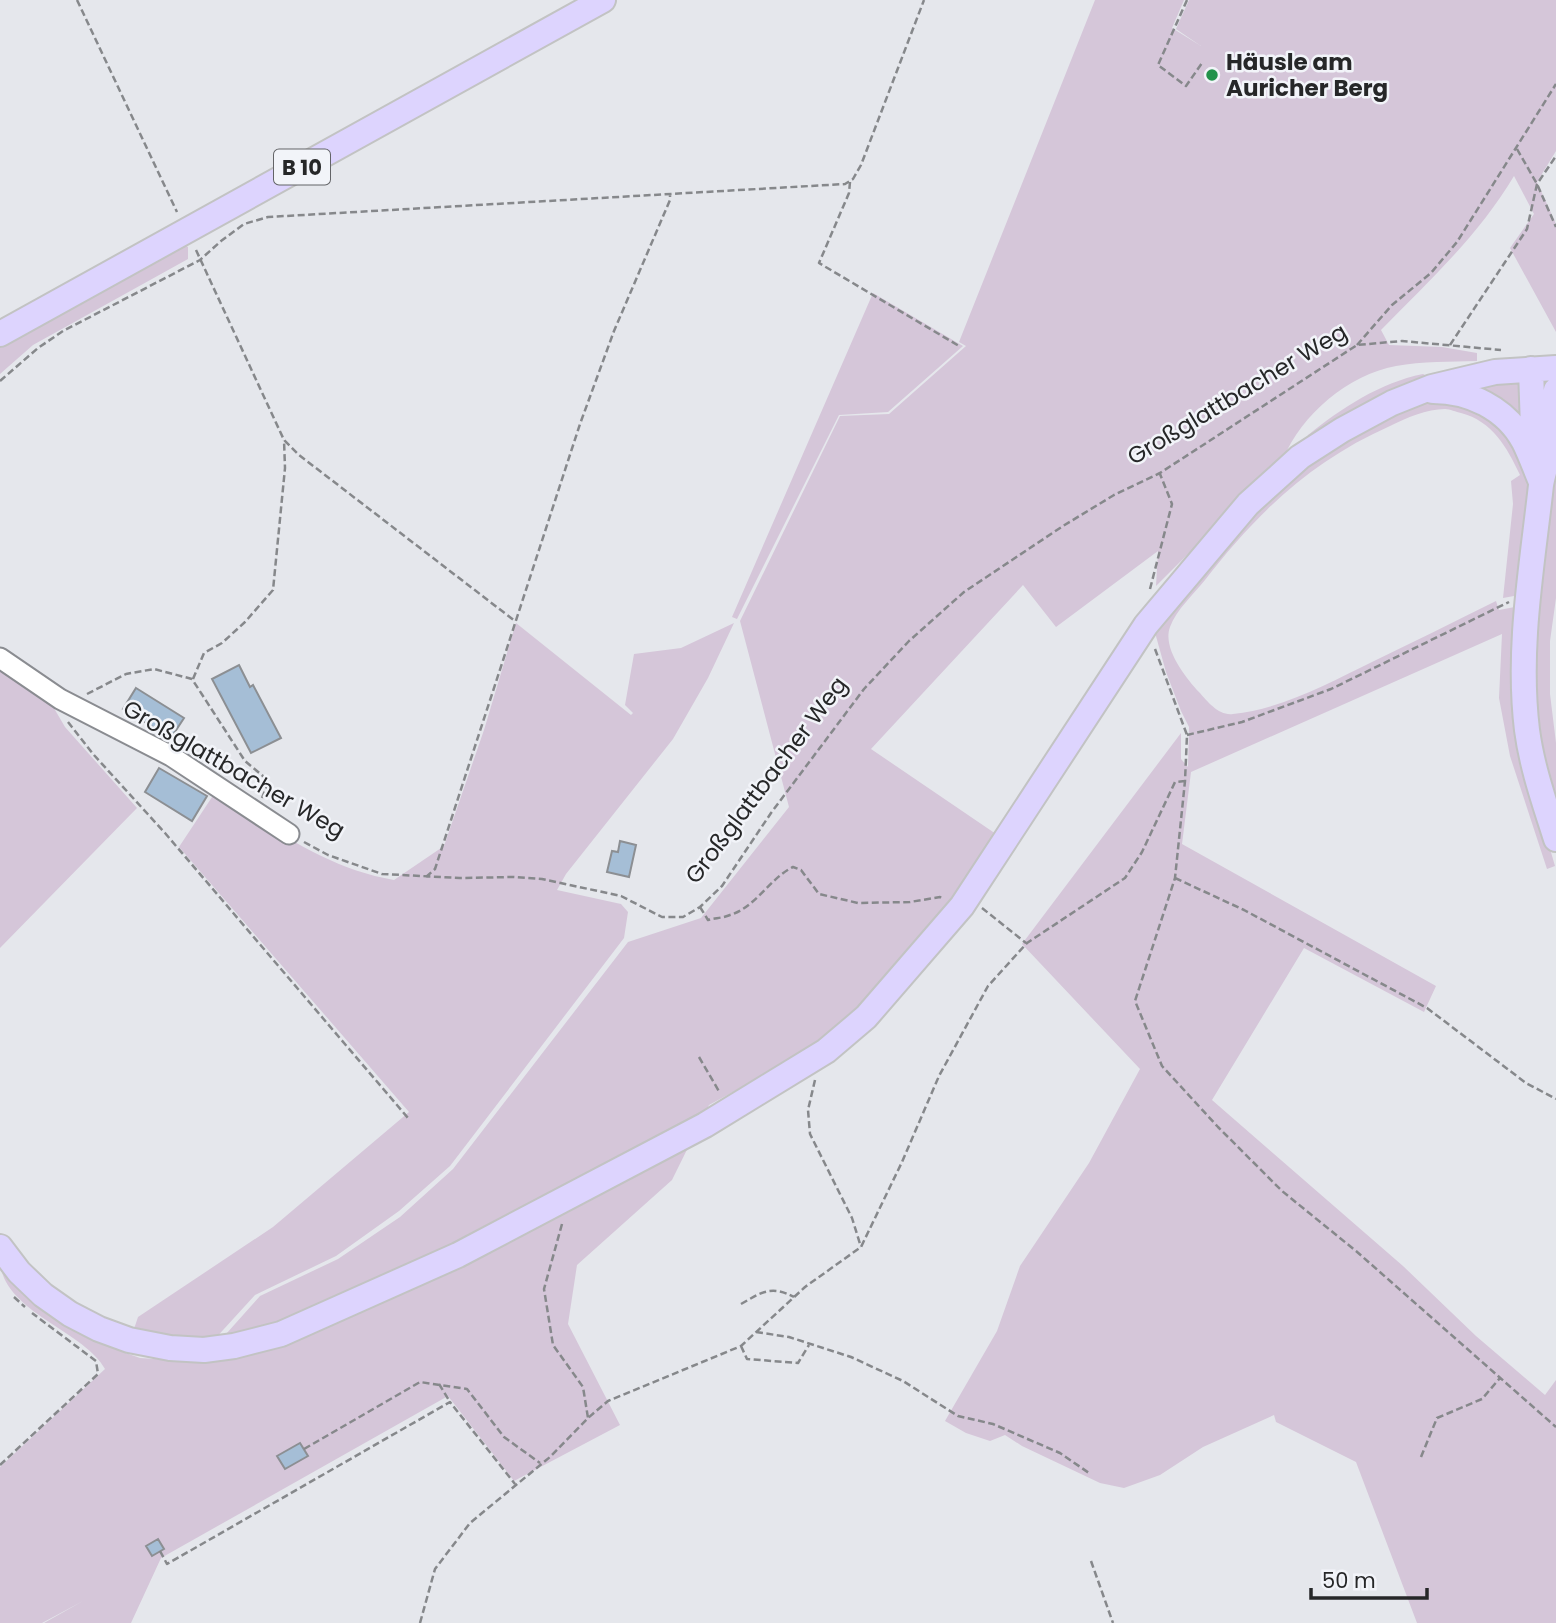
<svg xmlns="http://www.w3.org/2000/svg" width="1556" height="1623" viewBox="0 0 1556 1623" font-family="Poppins,sans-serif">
<rect width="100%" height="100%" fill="#e5e7ec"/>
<path fill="#d5c6d9" d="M 1095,0 L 1184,0 L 1172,28 L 1201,46 L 1176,29 L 1189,0 L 1556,0 L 1556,151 L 1537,182 L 1556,224 L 1556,332 L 1510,248 L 1534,214 L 1514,176 C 1479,235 1429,281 1381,330 L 1389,345 L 1442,347 L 1477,353 L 1477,361 C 1451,362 1422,361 1396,366 C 1348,375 1302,414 1283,459 L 1156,586 L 1158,551 L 1056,627 L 1023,585 L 871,749 L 996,834 L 961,898 L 860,1009 L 821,1044 L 709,1105 L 672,1180 L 577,1265 L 568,1324 L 620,1425 L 514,1481 L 448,1396 L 161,1558 L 131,1623 L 44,1623 L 83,1601 L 42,1623 L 0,1623 L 0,1467 L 105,1369 C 85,1331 0,1311 0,1259 L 125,1350 L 123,1352 L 140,1358 L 201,1362 L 260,1296 L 338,1259 L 400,1217 L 453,1169 L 628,942 L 701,918 L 789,807 L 740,621 L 840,416 L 889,414 L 966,346 L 959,342 Z
M 181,243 L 188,247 L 188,259 L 33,345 L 0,374 L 0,348 Z
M 873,293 L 963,346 L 888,412 L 839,415 L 737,619 L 732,617 Z
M 1423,374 L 1427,376 L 1310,440 L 1307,438 L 1308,435 C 1342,408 1379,383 1423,374 Z
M 1521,380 L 1523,426 L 1468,389 Z
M 1430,400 L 1452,400 L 1498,419 L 1532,481 L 1521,591 L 1514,596 L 1503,598 L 1513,504 L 1511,481 L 1520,475 C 1507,447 1492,421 1461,413 C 1456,412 1450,409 1445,409 C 1427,409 1406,418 1390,426 C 1311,461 1257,513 1205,580 C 1194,594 1176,610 1170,627 C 1162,648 1186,678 1199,692 C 1208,702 1219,716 1233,714 C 1282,709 1329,683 1372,662 C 1413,642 1454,622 1496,601 L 1499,610 L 1520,606 L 1534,794 L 1555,866 L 1547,869 L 1510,756 L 1499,698 L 1502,634 L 1191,772 L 1182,844 L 1436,986 L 1424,1012 L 1304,948 L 1212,1100 L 1403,1266 L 1476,1336 L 1545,1395 L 1556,1380 L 1556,1623 L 1417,1623 L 1356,1462 L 1276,1422 L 1274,1415 L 1203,1447 L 1160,1475 L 1124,1488 L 1100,1483 L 1022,1446 L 1005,1435 L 990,1441 L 966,1433 L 945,1421 L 997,1331 L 1020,1266 L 1089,1163 L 1140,1069 L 1022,944 L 1181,733 L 1181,759 L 1188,767 L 1189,727 L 1181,711 L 1166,672 L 1154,629 L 1277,488 L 1349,434 Z
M 1556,443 L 1556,598 L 1550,641 L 1550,694 L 1556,743 L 1556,816 L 1534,732 L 1531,644 Z
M 516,623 L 631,715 L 633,713 L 625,705 L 634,654 L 681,648 L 734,623 L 708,678 L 673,739 L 566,874 L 557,890 L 621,904 L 628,912 L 624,938 L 450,1166 L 399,1211 L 336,1256 L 255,1295 L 213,1341 L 133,1332 L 138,1317 L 273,1227 L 409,1112 L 179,847 L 216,791 C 271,828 327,869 394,880 L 444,846 L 484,730 Z
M 0,664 L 48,698 L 65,727 L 137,808 L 0,948 Z"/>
<path fill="#a5bed6" stroke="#8c8f93" stroke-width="2" d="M 239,665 L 250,687 L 253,685 L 281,738 L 251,753 L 212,679 Z
M 136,688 L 184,718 L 171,738 L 123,709 Z
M 159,768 L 207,796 L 192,821 L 145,792 Z
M 620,841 L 636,845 L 629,877 L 607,872 L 612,851 L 618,852 Z
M 300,1443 L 308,1456 L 285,1469 L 277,1456 Z
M 158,1539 L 164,1549 L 152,1556 L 146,1546 Z"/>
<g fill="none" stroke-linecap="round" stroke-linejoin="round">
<g stroke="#8a8c91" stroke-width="23">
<path id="minor" d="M 0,658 L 60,699 L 171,756 L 289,834"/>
</g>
<g stroke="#c2c3c3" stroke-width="28">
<path id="major" d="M 0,334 L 603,0
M 1531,369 L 1533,428 L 1537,457
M 1556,390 C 1551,409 1553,429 1550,448 C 1548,461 1543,472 1541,485 C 1532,567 1517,648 1527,730 C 1532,768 1545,804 1556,839
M 1433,391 C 1469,391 1506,408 1524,442 C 1530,454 1535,468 1541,482
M 0,1247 L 19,1272 L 43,1295 L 70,1314 L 99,1329 L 129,1340 L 170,1348 L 204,1350 L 234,1346 L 281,1334 L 458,1255 L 705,1125 L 826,1051 L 866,1017 L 962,906 L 1146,625 L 1248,504 L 1300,457 L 1342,430 L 1392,403 L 1432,387 L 1495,372 L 1556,368"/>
</g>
<path stroke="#86888b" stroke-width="2.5" stroke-dasharray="7 3.5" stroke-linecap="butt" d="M 77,0 L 177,212
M 1187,0 L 1158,65 L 1186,86 L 1202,63
M 1517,149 L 1537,184 L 1556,227
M 850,182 L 849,193 L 819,263 L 959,346
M 196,250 L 284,440 L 299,455 L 515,621
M 1357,345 L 1392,305 L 1431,273 L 1457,242 L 1556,84
M 1450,345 L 1527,229 L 1537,184 L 1556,156
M 0,381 L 38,348 L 63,331 L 200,260 L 221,241 L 244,224 L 268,217 L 845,184 L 853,179 L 861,165 L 924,0
M 1150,589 L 1172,504 L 1160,474
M 1155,649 L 1187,735 L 1185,781 L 1175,878 L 1135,1001 L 1162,1066 L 1218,1127 L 1282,1191 L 1356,1251 L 1556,1427
M 193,679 L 204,653 L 222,643 L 245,622 L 273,590 L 285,468 L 284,440
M 87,694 L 126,674 L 154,669 L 192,679 L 245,761 L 269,781 L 262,798
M 68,722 L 93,754 L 165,833 L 408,1118
M 1187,735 L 1242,722 L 1331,689 L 1509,602
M 304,842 L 328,855 L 382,874 L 460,878 L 514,877 L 542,879 L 621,896 L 662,917 L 683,917 L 700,907 L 722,886 L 771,813 L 864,689 L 909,641 L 964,592 L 1063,526 L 1114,495 L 1160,473 L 1357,345 L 1402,341 L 1501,350
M 426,877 L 435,869 L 580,424 L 614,331 L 670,200 L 670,194
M 1175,878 L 1244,910 L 1427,1008 L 1526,1083 L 1556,1099
M 700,907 L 708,920 C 715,918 723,918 730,915 C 756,907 770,878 793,867 L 801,870 L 819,894 L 858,903 L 910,902 L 940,897 L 944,899
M 982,908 L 1026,943
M 699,1057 L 720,1093
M 815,1080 L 808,1110 L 810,1134 L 852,1218 L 861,1247
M 562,1224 L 544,1289 L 553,1345 L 583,1387 L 588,1418
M 14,1297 L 25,1307
M 741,1304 C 762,1292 771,1285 794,1297
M 756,1332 L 789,1337 L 851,1357 L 903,1381 L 958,1416 L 993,1424 L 1060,1453 L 1089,1473
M 741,1346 L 747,1359 L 798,1363 L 809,1345
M 439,1384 L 450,1402
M 304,1449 L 420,1382 L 467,1389 L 504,1437 L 540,1463
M 1421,1457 L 1437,1418 L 1482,1399 L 1500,1378
M 0,1465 L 98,1374 L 96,1361 L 32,1313
M 160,1551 L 167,1564 L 450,1402 L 515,1484
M 1091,1561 L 1113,1623
M 420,1623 L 435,1569 L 470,1523 L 550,1457 L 588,1418 L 608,1401 L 741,1346 L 805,1287 L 861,1247 L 902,1162 L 939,1076 L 988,986 L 1027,943 L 1125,878 L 1142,852 L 1175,782 L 1185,781"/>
<use href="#minor" stroke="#fff" stroke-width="19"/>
<use href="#major" stroke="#ddd4fe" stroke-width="24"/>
</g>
<circle fill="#22924b" stroke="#f2f4f9" stroke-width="2.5" cx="1212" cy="75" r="7"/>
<g text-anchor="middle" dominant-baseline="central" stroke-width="5" stroke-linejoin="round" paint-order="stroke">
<rect fill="#f2f4f9" stroke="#636467" stroke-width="2" x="274" y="149.5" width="56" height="35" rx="5"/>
<g font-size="21" font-weight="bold" fill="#262728">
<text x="302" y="167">B 10</text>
</g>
<g font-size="23" font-weight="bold" fill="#262728" stroke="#f2f4f9" text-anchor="start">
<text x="1226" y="62">Häusle am<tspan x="1226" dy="26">Auricher Berg</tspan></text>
</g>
<g font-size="23" fill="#262728" stroke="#f2f4f9">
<text transform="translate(1237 394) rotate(-31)">Großglattbacher Weg</text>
<text transform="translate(234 769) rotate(30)">Großglattbacher Weg</text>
<text transform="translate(766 780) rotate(-53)">Großglattbacher Weg</text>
</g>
</g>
<path d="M1311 1588v10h116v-10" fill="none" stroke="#262728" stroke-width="3.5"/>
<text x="1322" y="1588" font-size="21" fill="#262728" stroke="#f2f4f9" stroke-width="5" paint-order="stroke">50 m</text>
</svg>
